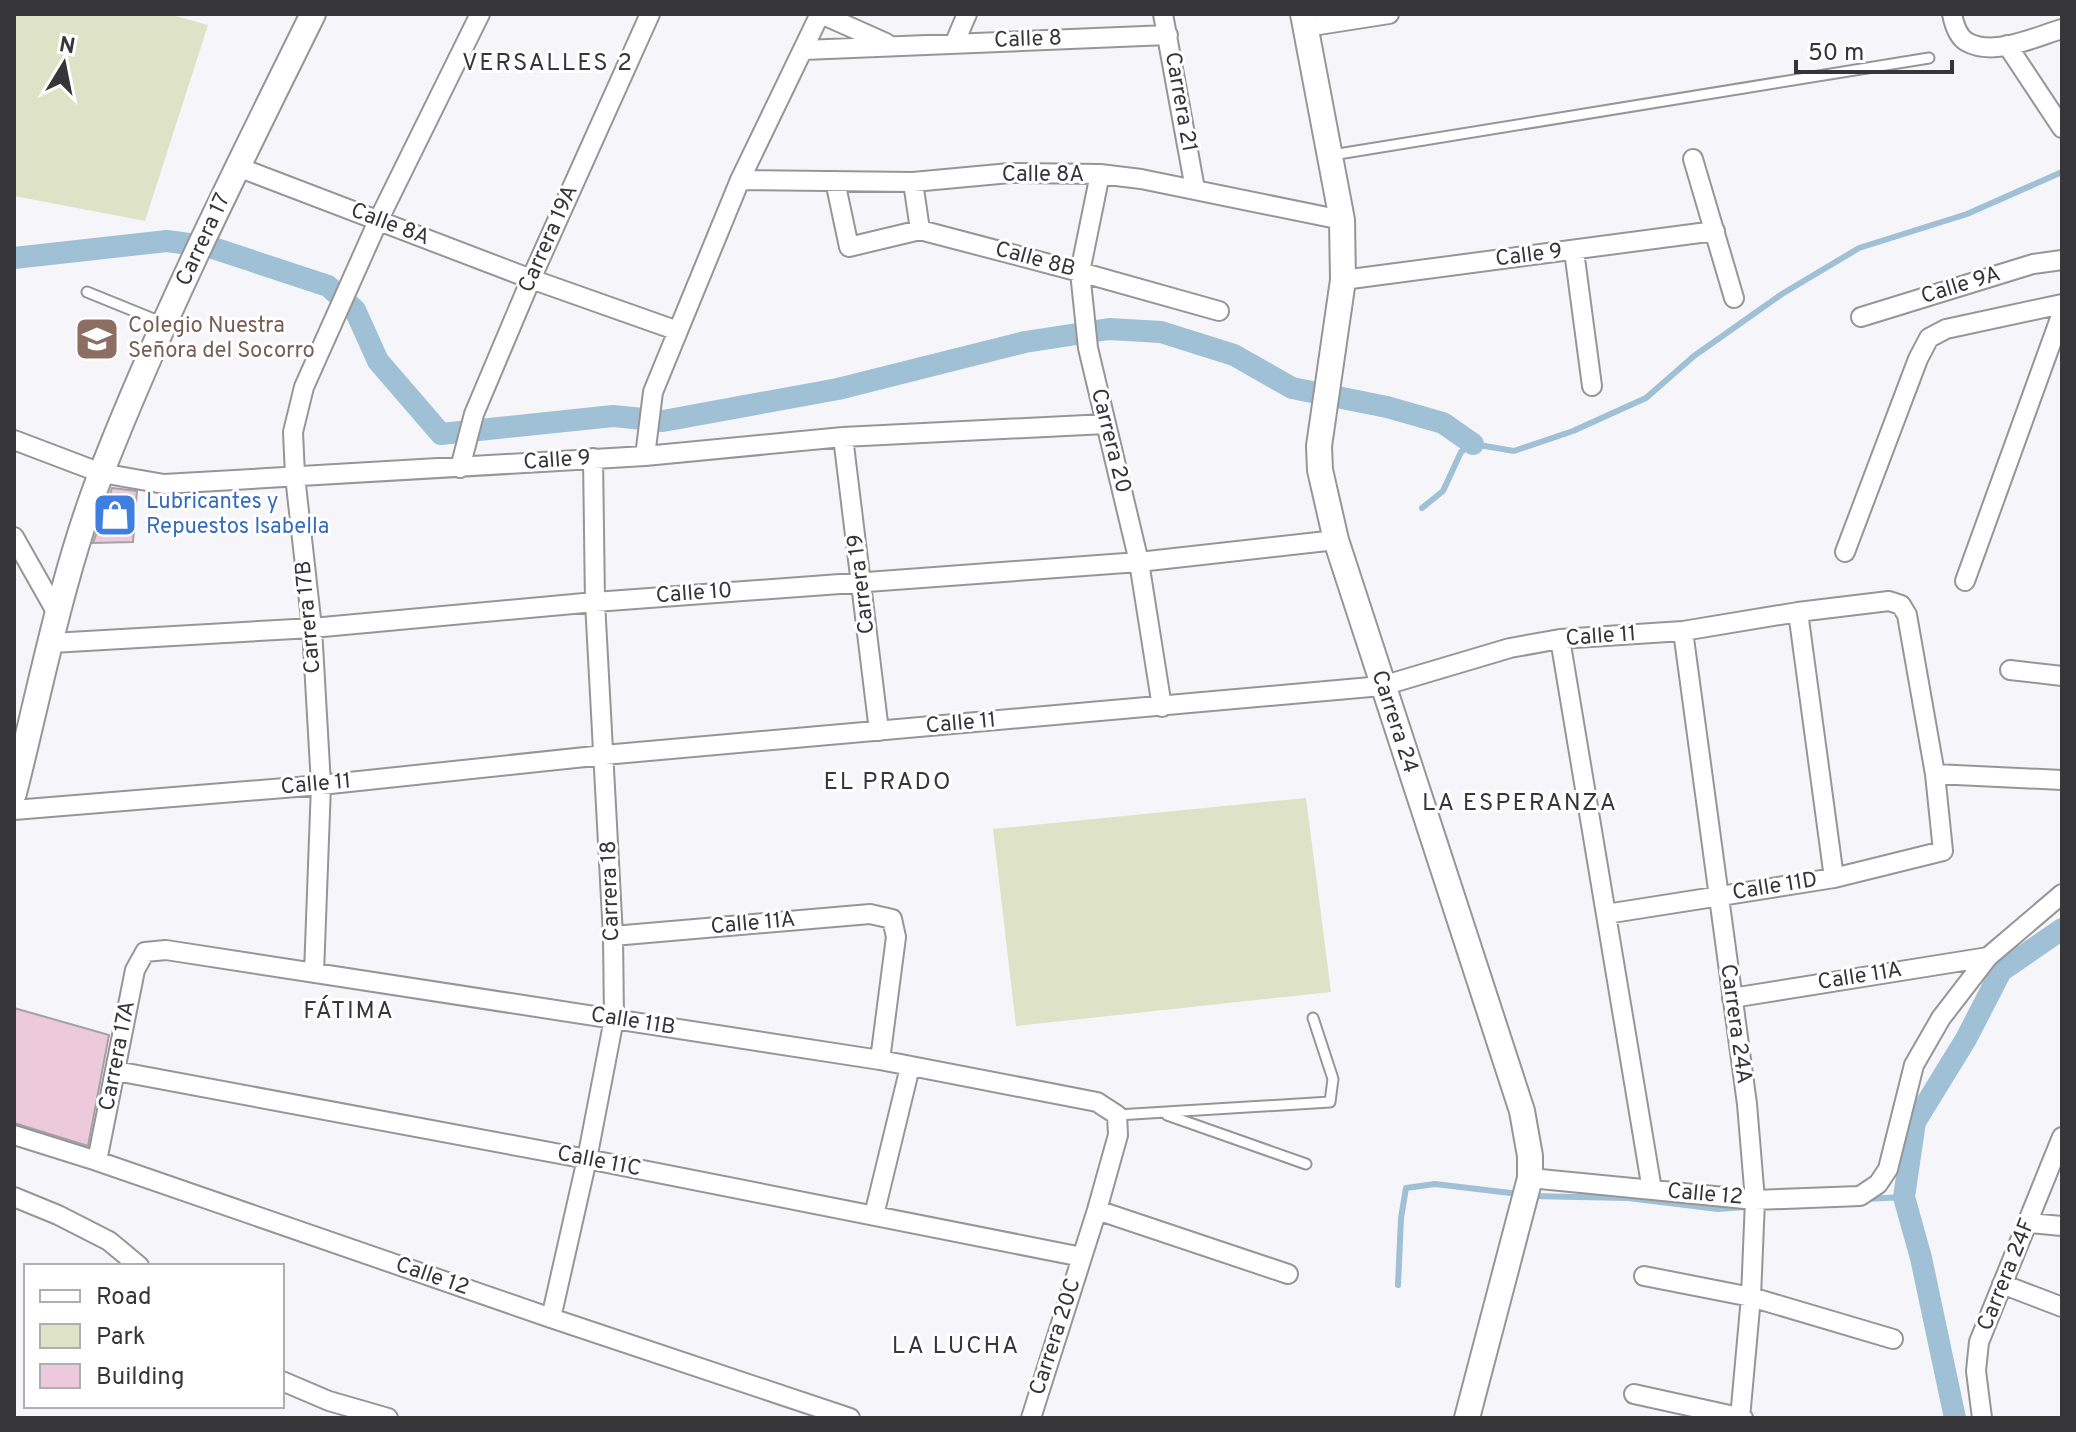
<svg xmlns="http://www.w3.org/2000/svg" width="2076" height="1432" viewBox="0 0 2076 1432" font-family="Overpass,sans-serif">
<rect width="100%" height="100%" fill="#f6f6fa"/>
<path fill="#dee3c7" d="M 14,14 L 168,14 L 208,25 L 145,221 L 14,196 Z
M 1306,798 L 1331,992 L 1016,1026 L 993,829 Z"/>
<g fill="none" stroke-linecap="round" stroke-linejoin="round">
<path stroke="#9fc0d5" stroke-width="6" d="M 1422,508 L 1443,491 L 1461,452 L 1473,444 L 1514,451 L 1573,431 L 1646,398 L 1694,356 L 1782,294 L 1859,248 L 1967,214 L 2062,172
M 1530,1196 L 1628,1198 L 1718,1209 L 1746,1207
M 1865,1199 L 1904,1197
M 1398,1285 L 1401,1218 L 1406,1188 L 1435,1184 L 1519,1194"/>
<path stroke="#9fc0d5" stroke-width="22" d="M 14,258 L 167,241 L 210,247 L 328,286 L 355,310 L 378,361 L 441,434 L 613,416 L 663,421 L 838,389 L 1025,342 L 1109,329 L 1161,332 L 1234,355 L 1292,388 L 1387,407 L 1443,423 L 1473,444
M 1955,1418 L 1921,1258 L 1904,1197 L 1915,1122 L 1966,1039 L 2001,971 L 2062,929"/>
</g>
<path fill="#ecc9db" stroke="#a6a2a4" stroke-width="2" d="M 112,488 L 137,491 L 133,542 L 93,543 Z
M 14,1008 L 109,1035 L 88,1146 L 14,1123 Z"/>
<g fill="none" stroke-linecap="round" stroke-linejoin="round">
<g stroke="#969699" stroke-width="13">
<path id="lane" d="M 1332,155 L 1929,58
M 87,292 L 161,322
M 1117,1115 L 1330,1102 L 1333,1079 L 1313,1018
M 1167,1115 L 1306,1164"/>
</g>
<g stroke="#969699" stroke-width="22">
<path id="street" d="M 821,14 L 886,43
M 1163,14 L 1195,189
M 1952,14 C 1954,24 1958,37 1967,42 C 1994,57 2035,37 2062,29
M 1306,27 L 1389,14
M 955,42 L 967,14
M 2007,45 L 2062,128
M 804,50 L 1168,35
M 1693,159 L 1734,298
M 238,167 L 531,279 L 678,331
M 1100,174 L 1080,272 L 1088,348 L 1139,562 L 1162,707
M 740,180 L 913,182 L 1010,173 L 1100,174 L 1141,179 L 1342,220
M 835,181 L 849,247 L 920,230 L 1080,272 L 1219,311
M 913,182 L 920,230
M 1574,251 L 1592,386
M 1343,280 L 1715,231
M 1861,317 L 2033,264 L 2062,260
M 843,437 L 879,731
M 14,440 L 101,473 L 164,484 L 645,456 L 843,437 L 1106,424
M 645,456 L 653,392 L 678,331 L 740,180 L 820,14
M 460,468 L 474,414 L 531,279 L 650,14
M 14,537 L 58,615
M 1845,552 L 1918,359 L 1929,338 L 1946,329 L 2062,304
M 1965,581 L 2062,313
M 1798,612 L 1834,878
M 1683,631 L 1747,1104 L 1755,1200 L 1751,1297 L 1740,1418
M 1560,639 L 1652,1190
M 52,643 L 312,628 L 595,602 L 1139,562 L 1336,540
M 2010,670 L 2062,676
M 1935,774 L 2062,780
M 14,810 L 321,785 L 604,755 L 1382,686 L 1510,648 L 1560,639 L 1683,631 L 1798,612 L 1889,601 L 1901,605 L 1907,615 L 1935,774 L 1943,851 L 1834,878 L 1606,914
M 613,936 L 870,914 L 892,919 L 896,937 L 880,1060
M 314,973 L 321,785 L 312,628 L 295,476 L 293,432 L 304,387 L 378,221 L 480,14
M 1732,998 L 1988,957
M 116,1071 L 587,1159 L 1082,1257
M 14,1135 L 97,1161 L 551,1318 L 850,1418
M 97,1161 L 135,970 L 145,952 L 166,950 L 880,1060 L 1097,1102 L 1117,1115 L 1118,1135 L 1097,1210 L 1031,1418
M 1530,1178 L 1755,1200 L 1860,1196 L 1878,1184 L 1888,1169 L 1914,1065 L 1941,1018 L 1988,957 L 2062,894
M 14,1197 L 58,1215 L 109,1241 L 139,1266
M 1097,1210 L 1288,1274
M 874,1215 L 910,1067
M 2029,1223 L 2062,1226
M 1644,1276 L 1751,1297 L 1893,1339
M 2002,1284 L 2062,1307
M 551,1318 L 587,1159 L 614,1019 L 613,936 L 595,602 L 593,458
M 282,1381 L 329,1401 L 388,1418
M 1634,1394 L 1743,1418
M 1982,1418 L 1976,1371 L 1979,1342 L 2062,1137"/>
</g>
<g stroke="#969699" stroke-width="28">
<path id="secondary" d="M 1303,14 L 1342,220 L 1343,280 L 1319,446 L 1320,470 L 1336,540 L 1522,1111 L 1530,1156 L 1530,1178 L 1467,1418
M 14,793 C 41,686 62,574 102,471 C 163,315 239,164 313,14"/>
</g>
<use href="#lane" stroke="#fff" stroke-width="9"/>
<use href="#street" stroke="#fff" stroke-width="18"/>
<use href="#secondary" stroke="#fff" stroke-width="24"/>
</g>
<defs>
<g id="school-square" transform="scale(2.3)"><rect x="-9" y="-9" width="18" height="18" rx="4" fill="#8d6e63" stroke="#fff"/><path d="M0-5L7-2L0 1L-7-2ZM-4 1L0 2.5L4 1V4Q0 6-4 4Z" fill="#fff"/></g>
<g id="shop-square" transform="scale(2.3)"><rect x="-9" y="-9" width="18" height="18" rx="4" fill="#3f7fe0" stroke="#fff"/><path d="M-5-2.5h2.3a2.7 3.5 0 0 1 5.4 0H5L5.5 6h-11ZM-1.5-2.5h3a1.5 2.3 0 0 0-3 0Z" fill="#fff"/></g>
</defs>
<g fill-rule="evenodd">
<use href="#school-square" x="97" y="339"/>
<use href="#shop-square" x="115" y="515"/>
</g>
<g text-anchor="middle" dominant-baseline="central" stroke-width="6" stroke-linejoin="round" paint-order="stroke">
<g font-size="22" fill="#363638" stroke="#fff">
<text transform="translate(1028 40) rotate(-2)">Calle 8</text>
<text transform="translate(1180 102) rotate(80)">Carrera 21</text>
<text x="1043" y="175">Calle 8A</text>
<text transform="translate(390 225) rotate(21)">Calle 8A</text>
<text transform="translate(549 239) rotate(-66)">Carrera 19A</text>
<text transform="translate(204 240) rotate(-65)">Carrera 17</text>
<text transform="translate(1529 256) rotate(-7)">Calle 9</text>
<text transform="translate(1035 260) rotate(15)">Calle 8B</text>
<text transform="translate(1961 286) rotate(-17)">Calle 9A</text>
<text transform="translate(1110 441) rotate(76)">Carrera 20</text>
<text transform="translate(557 461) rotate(-4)">Calle 9</text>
<text transform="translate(862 584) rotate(-97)">Carrera 19</text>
<text transform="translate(694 594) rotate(-4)">Calle 10</text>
<text transform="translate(309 617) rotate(-95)">Carrera 17B</text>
<text transform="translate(1601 637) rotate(-4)">Calle 11</text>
<text transform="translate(1394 722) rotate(72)">Carrera 24</text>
<text transform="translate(961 724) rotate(-5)">Calle 11</text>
<text transform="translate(316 785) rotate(-5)">Calle 11</text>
<text transform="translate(1775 887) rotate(-9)">Calle 11D</text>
<text transform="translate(611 891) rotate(-92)">Carrera 18</text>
<text transform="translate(753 924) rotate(-5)">Calle 11A</text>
<text transform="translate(1860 977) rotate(-9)">Calle 11A</text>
<text transform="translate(633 1022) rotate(9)">Calle 11B</text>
<text transform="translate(1735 1024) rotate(82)">Carrera 24A</text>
<text transform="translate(118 1056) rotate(-79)">Carrera 17A</text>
<text transform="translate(599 1162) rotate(11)">Calle 11C</text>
<text transform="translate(1705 1195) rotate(5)">Calle 12</text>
<text transform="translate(2007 1275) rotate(-68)">Carrera 24F</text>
<text transform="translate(432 1277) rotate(19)">Calle 12</text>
<text transform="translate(1056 1337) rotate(-72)">Carrera 20C</text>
</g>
<g font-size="22" fill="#785e54" stroke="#fff" text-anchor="start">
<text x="128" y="326">Colegio Nuestra<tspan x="128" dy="25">Señora del Socorro</tspan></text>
</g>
<g font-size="22" fill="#366cbe" stroke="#fff" text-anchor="start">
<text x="146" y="502">Lubricantes y<tspan x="146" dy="25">Repuestos Isabella</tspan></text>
</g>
<g font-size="24" letter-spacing="2" fill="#37373a" stroke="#fff">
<text x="548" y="64">VERSALLES 2</text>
<text x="888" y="783">EL PRADO</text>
<text x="1520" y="804">LA ESPERANZA</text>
<text x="349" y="1012">FÁTIMA</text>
<text x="956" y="1347">LA LUCHA</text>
</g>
</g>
<rect width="2076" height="1432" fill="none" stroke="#363638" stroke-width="32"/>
<rect x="24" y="1264" width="260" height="144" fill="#ffffff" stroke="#afafaf" stroke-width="2"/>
<rect x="40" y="1290" width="40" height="12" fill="#ffffff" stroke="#afafaf" stroke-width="2"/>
<text x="96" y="1304" font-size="24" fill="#363638">Road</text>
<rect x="40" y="1324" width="40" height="24" fill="#dee3c7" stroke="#afafaf" stroke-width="2"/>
<text x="96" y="1344" font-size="24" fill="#363638">Park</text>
<rect x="40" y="1364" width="40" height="24" fill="#ecc9db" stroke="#afafaf" stroke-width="2"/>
<text x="96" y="1384" font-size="24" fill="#363638">Building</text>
<g transform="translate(64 64) rotate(10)" stroke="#ffffff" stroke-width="6" paint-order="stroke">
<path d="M0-6L14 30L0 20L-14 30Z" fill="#363638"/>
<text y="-12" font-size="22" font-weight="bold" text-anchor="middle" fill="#363638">N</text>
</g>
<path d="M1796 60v12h156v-12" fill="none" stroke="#363638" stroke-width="4"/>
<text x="1808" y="60" font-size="24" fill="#363638" stroke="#ffffff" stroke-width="6" paint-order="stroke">50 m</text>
</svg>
